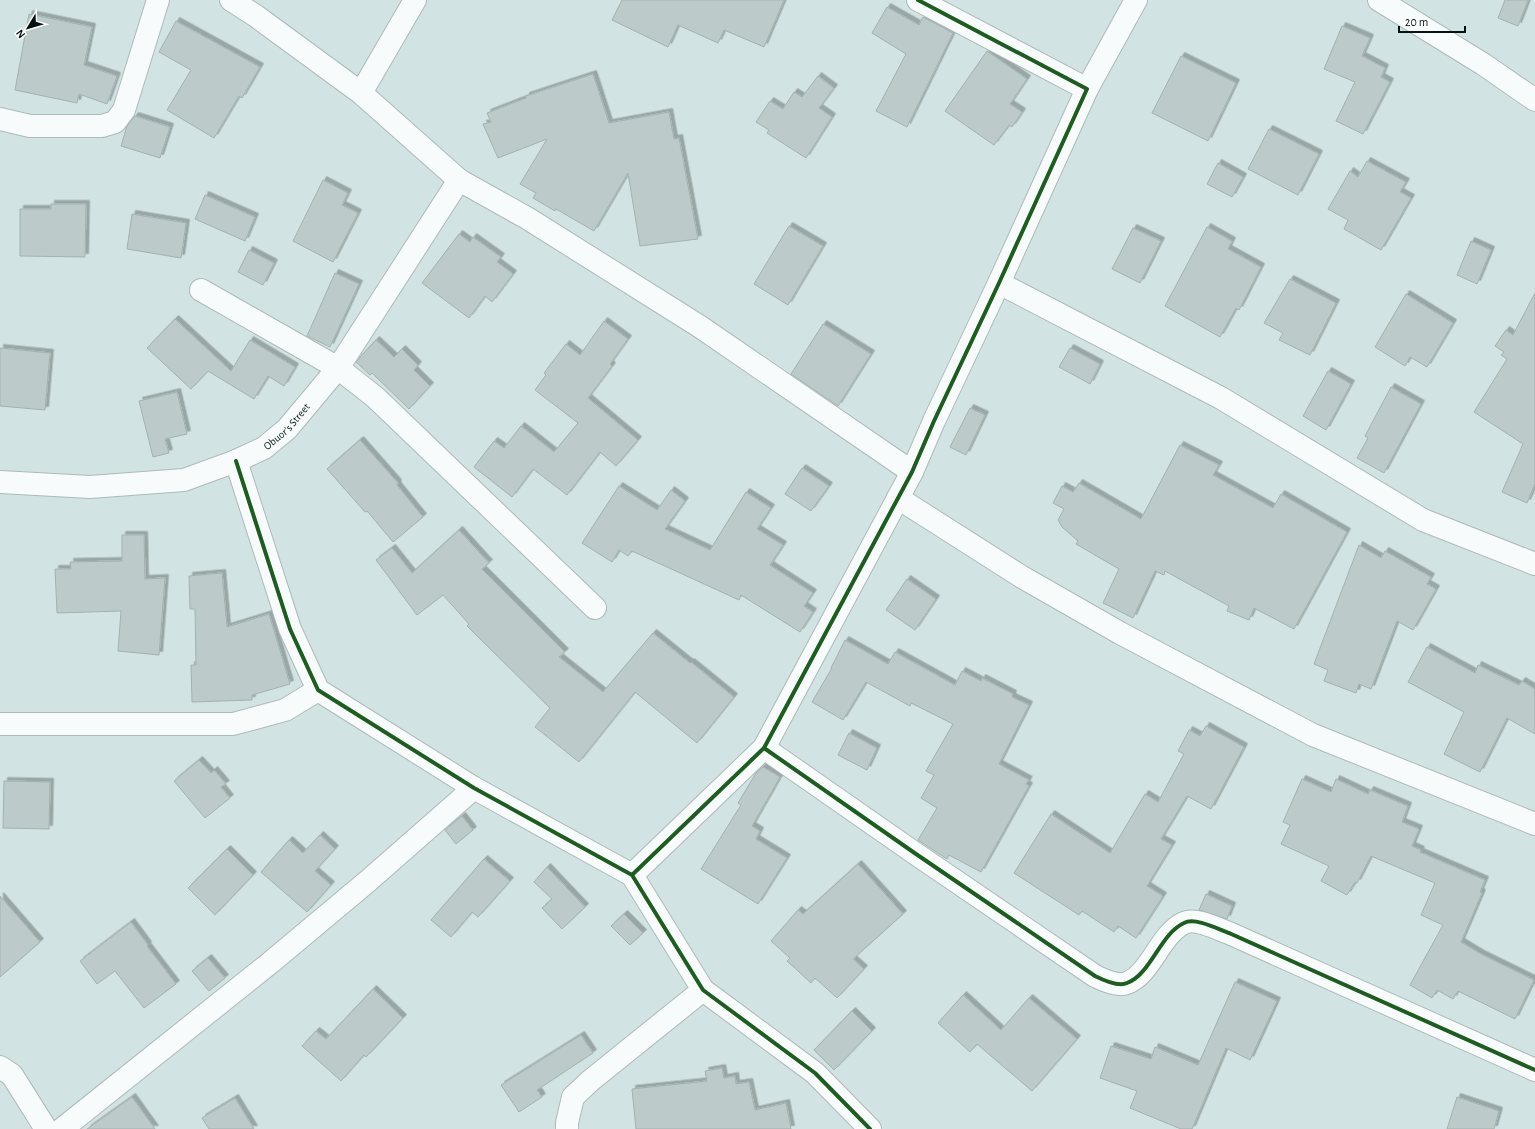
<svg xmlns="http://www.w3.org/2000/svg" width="1535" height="1129" viewBox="0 0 1535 1129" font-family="'Alegreya Sans',sans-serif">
<defs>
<filter id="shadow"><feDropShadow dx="3.5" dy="-3.5" stdDeviation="0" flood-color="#0004"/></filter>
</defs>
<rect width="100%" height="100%" fill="#d1e3e2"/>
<path fill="#bccaca" stroke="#a3b1b0" filter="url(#shadow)" d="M 622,0 L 784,0 L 764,47 L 724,30 L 718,43 L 678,25 L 668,47 L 612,20 Z
M 1505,0 L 1528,0 L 1518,26 L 1498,18 Z
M 887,7 L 919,25 L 923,17 L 953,33 L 907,127 L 876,111 L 906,54 L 872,33 Z
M 29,14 L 92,27 L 84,65 L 117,76 L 107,104 L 79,94 L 77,103 L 15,90 Z
M 176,21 L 260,67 L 242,98 L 239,96 L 214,138 L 167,110 L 191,70 L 159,52 Z
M 1342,26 L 1370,38 L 1362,56 L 1385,68 L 1381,77 L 1390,82 L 1363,134 L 1336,121 L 1355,82 L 1324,69 Z
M 987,51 L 1027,79 L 1010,104 L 1022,112 L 1012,127 L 1009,125 L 994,145 L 945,111 Z
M 1181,56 L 1236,83 L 1208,141 L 1152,113 Z
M 593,74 L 609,123 L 669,112 L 674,139 L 679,138 L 698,239 L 640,246 L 628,173 L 594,231 L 556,209 L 555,211 L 533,198 L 536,193 L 520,184 L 547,139 L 498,158 L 483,124 L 491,122 L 487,113 L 526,98 L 526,96 Z
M 818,76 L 834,88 L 819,108 L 832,117 L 806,158 L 767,133 L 769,130 L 756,122 L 770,101 L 783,109 L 794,92 L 802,97 Z
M 135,116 L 170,127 L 160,158 L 121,146 L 127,126 Z
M 1269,129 L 1319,154 L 1298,195 L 1248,169 Z
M 1367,161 L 1406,182 L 1400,192 L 1411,198 L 1381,250 L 1344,229 L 1348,220 L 1328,209 L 1350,171 L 1358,177 Z
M 1218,163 L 1243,177 L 1232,197 L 1207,184 Z
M 323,180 L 348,193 L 342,205 L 358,213 L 333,262 L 293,241 Z
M 205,195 L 255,217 L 245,241 L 195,219 Z
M 51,204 L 86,204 L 85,257 L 20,256 L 20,209 L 51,209 Z
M 132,214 L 186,223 L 181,258 L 127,249 Z
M 789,226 L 823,246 L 788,305 L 754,284 Z
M 1207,227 L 1232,241 L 1228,249 L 1261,267 L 1239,310 L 1236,308 L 1220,337 L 1165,306 Z
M 1133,228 L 1161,241 L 1140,283 L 1112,269 Z
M 459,234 L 470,242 L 473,237 L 501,257 L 497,262 L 513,274 L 492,302 L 485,296 L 469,318 L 422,283 Z
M 1471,241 L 1491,250 L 1477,284 L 1457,275 Z
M 249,250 L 274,263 L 263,285 L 238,272 Z
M 335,273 L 359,284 L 330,347 L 307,336 Z
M 1290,279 L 1336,303 L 1310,355 L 1279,340 L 1283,333 L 1264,323 Z
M 1535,293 L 1535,484 L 1527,503 L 1502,492 L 1523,444 L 1474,412 L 1507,359 L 1501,355 L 1504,352 L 1495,346 L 1506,330 L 1513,335 Z
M 1406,294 L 1453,323 L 1427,367 L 1410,357 L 1405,366 L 1375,347 Z
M 175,319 L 231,371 L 250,340 L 295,367 L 284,386 L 268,376 L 254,399 L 208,371 L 191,389 L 147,348 Z
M 604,321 L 628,339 L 610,364 L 612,366 L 588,398 L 638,440 L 616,466 L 600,452 L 567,495 L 533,469 L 512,497 L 474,467 L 494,441 L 504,448 L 521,426 L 554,452 L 578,423 L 535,390 L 546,375 L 544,373 L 566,344 L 580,355 Z
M 823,324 L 871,354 L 838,406 L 791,374 Z
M 376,340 L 394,357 L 402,349 L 418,365 L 414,370 L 430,386 L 409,409 L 372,373 L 370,375 L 356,362 L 361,356 Z
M 0,348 L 50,353 L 45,410 L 0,406 Z
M 1070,348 L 1100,364 L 1090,384 L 1059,367 Z
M 1328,371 L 1351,384 L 1326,430 L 1303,416 Z
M 1391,387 L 1421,404 L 1384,473 L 1357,458 L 1368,438 L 1365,436 Z
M 177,392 L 187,434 L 165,439 L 169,453 L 153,457 L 139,401 Z
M 970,408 L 985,415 L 966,455 L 950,447 Z
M 360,440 L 398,483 L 397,485 L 423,517 L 393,542 L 367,511 L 365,512 L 327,469 Z
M 1180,445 L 1219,465 L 1213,475 L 1273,508 L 1281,494 L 1347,532 L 1294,629 L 1254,608 L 1249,620 L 1227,611 L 1229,606 L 1165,571 L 1164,575 L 1155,571 L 1133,618 L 1103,603 L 1119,569 L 1076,544 L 1078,541 L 1062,527 L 1058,520 L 1064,509 L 1053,503 L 1062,486 L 1073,492 L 1079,483 L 1141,519 Z
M 802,468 L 829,486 L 811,511 L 785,494 Z
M 619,486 L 657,510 L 671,490 L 685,501 L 665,529 L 710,550 L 746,492 L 771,508 L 757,529 L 783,545 L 770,565 L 813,593 L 804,606 L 813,612 L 800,632 L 741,595 L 739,600 L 632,551 L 628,556 L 619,550 L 612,562 L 582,543 Z
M 459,530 L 489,563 L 482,569 L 565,652 L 559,657 L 603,692 L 653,633 L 690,663 L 691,662 L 734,697 L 697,743 L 635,692 L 579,762 L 535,727 L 550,708 L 467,626 L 469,624 L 443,595 L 417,615 L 376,560 L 392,548 L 412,573 Z
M 122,535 L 144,535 L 145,579 L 165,578 L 159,655 L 118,651 L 121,611 L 57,613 L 55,569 L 71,569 L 70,562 L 122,561 Z
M 1359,545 L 1381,558 L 1385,551 L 1431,577 L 1427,584 L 1436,589 L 1413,630 L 1397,621 L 1371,689 L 1359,684 L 1356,693 L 1324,681 L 1328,670 L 1314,664 Z
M 222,573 L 227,627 L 269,614 L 290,684 L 252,695 L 252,700 L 192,702 L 191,665 L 196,665 L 195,609 L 190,609 L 189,576 Z
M 907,579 L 936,599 L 915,630 L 886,610 Z
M 845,640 L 888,664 L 895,652 L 955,685 L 962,671 L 981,681 L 982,678 L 1013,694 L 1012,697 L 1029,705 L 999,764 L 1029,780 L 1026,784 L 1029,786 L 981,872 L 949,855 L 947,859 L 918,840 L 937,808 L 921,798 L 934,775 L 926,771 L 953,724 L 911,703 L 910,706 L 866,682 L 843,720 L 812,702 L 832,668 L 831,668 Z
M 1427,647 L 1475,673 L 1478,665 L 1519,685 L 1522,681 L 1535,689 L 1535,734 L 1507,718 L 1480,772 L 1444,754 L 1464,712 L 1408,682 Z
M 1206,726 L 1244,747 L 1211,809 L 1187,796 L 1161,839 L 1172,845 L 1147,886 L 1163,896 L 1136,938 L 1118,926 L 1114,932 L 1082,911 L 1079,915 L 1014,873 L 1051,814 L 1110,853 L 1145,794 L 1158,802 L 1184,754 L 1178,751 L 1189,730 L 1200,736 Z
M 849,733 L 877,748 L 867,770 L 838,755 Z
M 199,760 L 211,773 L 214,770 L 226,784 L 221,787 L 230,798 L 205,818 L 174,781 Z
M 763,767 L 780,777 L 752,826 L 760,831 L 756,839 L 787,858 L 758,904 L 701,869 L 741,805 L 738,803 L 756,773 Z
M 1302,779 L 1331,792 L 1336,779 L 1368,794 L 1370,790 L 1408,806 L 1402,822 L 1419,829 L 1412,846 L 1421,850 L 1420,852 L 1485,880 L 1480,892 L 1482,893 L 1461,942 L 1481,954 L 1534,980 L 1515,1019 L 1458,991 L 1453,999 L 1437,990 L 1432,998 L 1410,985 L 1443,925 L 1421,915 L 1435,883 L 1371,856 L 1357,883 L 1355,882 L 1347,895 L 1321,881 L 1329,866 L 1281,844 L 1290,825 L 1283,822 Z
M 4,781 L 50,782 L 49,829 L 3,828 Z
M 462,816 L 473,830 L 456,844 L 445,830 Z
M 320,835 L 335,849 L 315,871 L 331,885 L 307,912 L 261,872 L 289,840 L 303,853 Z
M 227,849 L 253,875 L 215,915 L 188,888 Z
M 484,859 L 510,881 L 478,917 L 472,912 L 451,937 L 431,920 Z
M 858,864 L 903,914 L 853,959 L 864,969 L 837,998 L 815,978 L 811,983 L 787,961 L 790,958 L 771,941 L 798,910 L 803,914 Z
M 547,867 L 585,907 L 562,929 L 542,908 L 552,899 L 534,882 Z
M 1206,894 L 1232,906 L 1227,919 L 1199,910 Z
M 0,896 L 40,942 L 0,977 Z
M 624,914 L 643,933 L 630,945 L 611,926 Z
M 131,922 L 148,945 L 147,946 L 176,984 L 144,1008 L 115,971 L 97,984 L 80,961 Z
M 208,958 L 225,978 L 209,991 L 192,971 Z
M 1235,982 L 1277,1001 L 1250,1060 L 1226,1048 L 1192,1129 L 1181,1129 L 1130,1108 L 1137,1091 L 1100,1078 L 1111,1046 L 1151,1059 L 1155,1047 L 1198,1065 Z
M 373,989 L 403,1018 L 366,1057 L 364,1055 L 341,1081 L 302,1046 L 316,1031 L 326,1039 Z
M 963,995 L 1001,1030 L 1029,998 L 1077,1039 L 1032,1091 L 977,1044 L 970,1052 L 938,1023 Z
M 852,1011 L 872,1031 L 834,1070 L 814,1050 Z
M 581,1035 L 593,1053 L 537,1090 L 542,1097 L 519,1112 L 501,1085 Z
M 722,1068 L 724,1078 L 735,1076 L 736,1084 L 749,1082 L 755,1110 L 786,1103 L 791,1129 L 636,1129 L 632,1089 L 707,1081 L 705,1071 Z
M 132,1097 L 155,1129 L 87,1129 Z
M 1457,1097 L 1499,1111 L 1494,1129 L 1447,1129 Z
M 235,1098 L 254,1129 L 209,1129 L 202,1118 Z"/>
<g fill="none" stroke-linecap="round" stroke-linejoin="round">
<g stroke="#adbaba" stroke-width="24">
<g id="minor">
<path d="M 231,0 L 256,16 L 361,93 L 459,180 L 527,218 L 699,326 L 912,472"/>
<path d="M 1379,0 L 1483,64 L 1535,100"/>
<path d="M 1087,89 L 1136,0"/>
<path d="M 361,93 L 415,0"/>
<path d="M 0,119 L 30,126 L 102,126 L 115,122 L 124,110 L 158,0"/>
<path d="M 999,283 L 1221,398 L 1423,520 L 1535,564"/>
<path d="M 201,290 L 338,368 L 375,397 L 595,608"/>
<path d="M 236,461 L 290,629 L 318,690 L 474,788 L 632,875 L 703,990 L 815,1073 L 870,1129"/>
<path id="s1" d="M 0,482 L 90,487 L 184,480 L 236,461 L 264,448 L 287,429 L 338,368 L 459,180"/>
<path d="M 898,498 L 1022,577 L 1120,633 L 1313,735 L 1535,824"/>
<path d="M 0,724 L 233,724 L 285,710 L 318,690"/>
<path d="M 764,748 L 916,854 L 1095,976 C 1103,980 1119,987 1127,983 C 1151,974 1160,934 1184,923 C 1195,917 1218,929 1229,933 L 1535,1070"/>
<path d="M 632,875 L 764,748 L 912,472 L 934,421 L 999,283 L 1087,89 L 918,0"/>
<path d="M 0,1067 L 12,1075 L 46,1129"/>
<path d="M 62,1129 L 270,963 L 368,881 L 474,788"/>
<path d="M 567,1129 L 567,1123 L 573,1097 L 590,1081 L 703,990"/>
</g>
</g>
<use href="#minor" stroke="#f8fbfb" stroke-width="22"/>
<g stroke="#fff" stroke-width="6">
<path id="cycleway" d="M 236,461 L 290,629 L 318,690 L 474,788 L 632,875 L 703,990 L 815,1073 L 870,1129
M 764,748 L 916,854 L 1095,976 C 1103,980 1119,987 1127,983 C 1151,974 1160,934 1184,923 C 1195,917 1218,929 1229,933 L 1535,1070
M 632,875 L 764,748 L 912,472 L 934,421 L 999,283 L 1087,89 L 918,0"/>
</g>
<use href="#cycleway" stroke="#1b5e20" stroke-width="4"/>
</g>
<g text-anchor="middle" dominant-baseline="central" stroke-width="3.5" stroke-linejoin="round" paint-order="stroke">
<g font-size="11" fill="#061211" stroke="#fff">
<text stroke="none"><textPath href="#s1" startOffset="302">Obuor’s Street</textPath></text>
</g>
</g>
<g transform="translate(28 28) rotate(232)" stroke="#ffffff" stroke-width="3" paint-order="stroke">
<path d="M0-3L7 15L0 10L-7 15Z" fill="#061211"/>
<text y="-6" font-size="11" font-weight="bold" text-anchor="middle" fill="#061211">N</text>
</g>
<path d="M1399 26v6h66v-6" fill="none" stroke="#061211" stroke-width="2"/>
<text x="1405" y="26" font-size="12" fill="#061211" stroke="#ffffff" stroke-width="3" paint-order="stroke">20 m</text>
</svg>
